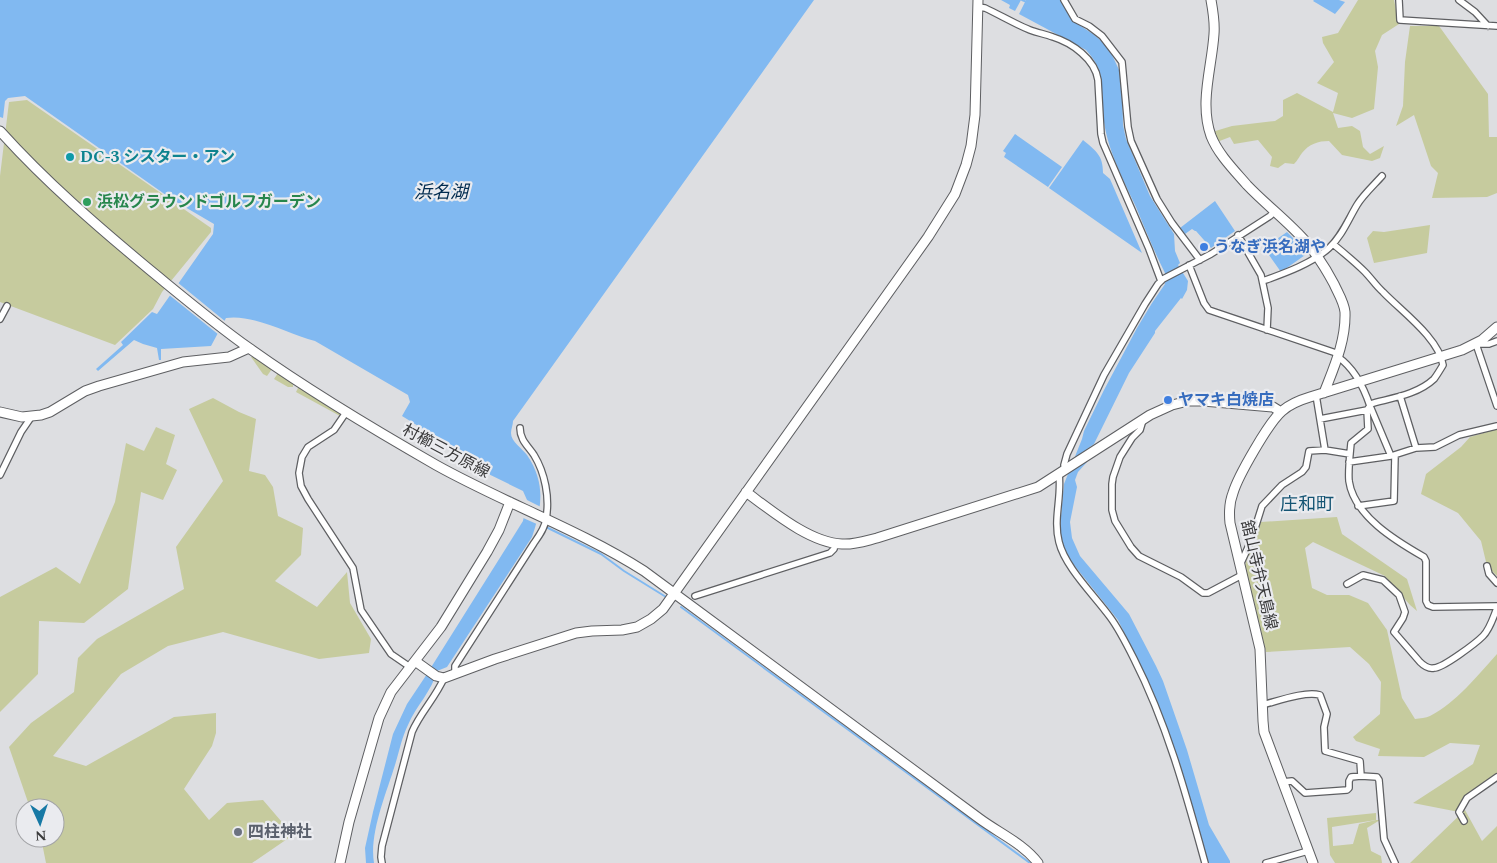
<svg xmlns="http://www.w3.org/2000/svg" width="1497" height="863" viewBox="0 0 1497 863" font-family="Spectral,'Noto Sans JP',serif">
<rect width="100%" height="100%" fill="#dddee1"/>
<path fill="#c6cb9e" fill-rule="evenodd" d="M 1358,0 L 1394,0 L 1399,24 L 1382,35 L 1375,51 L 1378,67 L 1374,109 L 1352,118 L 1333,113 L 1338,128 L 1352,126 L 1360,131 L 1363,147 L 1370,154 L 1384,146 L 1380,158 L 1372,161 L 1342,155 L 1329,141 C 1318,141 1309,144 1302,153 C 1299,157 1298,160 1294,164 L 1285,163 L 1278,168 L 1270,166 L 1272,157 L 1258,140 L 1234,144 L 1230,137 L 1217,142 L 1212,132 L 1232,126 L 1275,121 L 1283,116 L 1283,100 L 1297,93 L 1333,112 L 1338,93 L 1317,83 L 1334,62 L 1323,43 L 1322,37 L 1338,33 Z
M 1410,26 L 1439,26 L 1488,94 L 1489,137 L 1497,137 L 1497,193 L 1487,197 L 1432,198 L 1438,173 L 1431,166 L 1414,115 L 1396,126 L 1403,106 L 1405,62 Z
M 27,100 L 211,228 L 211,232 L 162,292 L 153,309 L 115,345 L 0,302 L 0,176 L 9,102 Z
M 1430,225 L 1427,253 L 1374,263 L 1367,238 L 1373,231 L 1384,232 Z
M 251,357 L 253,357 L 272,369 L 267,376 L 263,374 Z
M 278,373 L 293,383 L 293,387 L 288,387 L 274,379 Z
M 298,388 L 300,388 L 341,414 L 340,416 L 296,392 Z
M 213,398 L 239,412 L 256,419 L 249,471 L 265,475 L 273,487 L 278,516 L 303,528 L 301,555 L 275,581 L 317,607 L 347,572 L 350,603 L 371,639 L 369,653 L 319,659 L 223,632 L 168,646 L 121,674 L 53,756 L 86,766 L 174,717 L 216,713 L 216,733 L 212,746 L 184,789 L 209,820 L 227,803 L 263,800 L 293,835 L 252,863 L 46,863 L 41,838 L 55,838 L 55,808 L 30,808 L 9,747 L 31,723 L 74,692 L 78,658 L 97,639 L 184,589 L 176,547 L 223,481 L 189,409 Z
M 156,427 L 175,435 L 166,464 L 177,470 L 163,500 L 141,492 L 128,589 L 84,623 L 39,621 L 38,674 L 0,712 L 0,597 L 56,567 L 80,584 L 115,502 L 126,443 L 144,451 Z
M 1497,429 L 1497,576 L 1487,566 L 1481,541 L 1458,513 L 1421,494 L 1426,474 L 1461,447 L 1470,437 Z
M 1337,517 L 1342,534 L 1407,579 L 1417,611 L 1410,605 L 1385,576 L 1313,542 L 1305,548 L 1312,588 L 1327,595 L 1349,595 L 1368,603 L 1387,630 L 1402,698 L 1415,719 C 1420,718 1426,718 1430,716 C 1457,702 1477,676 1497,654 L 1497,774 L 1479,786 L 1459,812 L 1413,803 L 1473,764 L 1480,745 L 1450,743 L 1424,757 L 1378,756 L 1380,749 L 1356,741 L 1353,737 L 1380,714 L 1381,682 L 1369,664 L 1350,647 L 1266,652 L 1245,565 L 1261,522 Z
M 1465,810 L 1482,841 L 1497,826 L 1497,863 L 1410,863 Z
M 1376,813 L 1376,820 L 1380,820 L 1367,828 L 1371,851 L 1381,856 L 1382,863 L 1335,863 L 1330,855 L 1327,818 ZM 1376,820 L 1359,824 L 1353,844 L 1333,846 L 1332,827 Z"/>
<path fill="#81b9f1" d="M 0,0 L 814,0 L 513,421 C 513,425 511,429 511,433 C 511,442 522,448 527,455 C 546,483 542,508 532,537 L 447,667 L 437,671 C 432,691 416,706 408,725 C 402,737 399,752 395,765 C 386,794 369,834 374,863 L 366,863 L 365,848 L 373,812 L 393,734 L 407,704 L 425,677 L 523,521 L 527,500 L 523,491 L 470,465 L 470,458 L 402,416 L 410,402 L 408,395 L 315,341 C 288,334 254,314 226,318 L 211,346 L 161,349 L 161,360 L 159,360 L 157,348 L 143,344 L 134,340 L 98,371 L 96,369 L 123,345 L 121,342 L 152,312 L 157,314 L 213,234 L 214,224 L 173,200 L 25,96 L 8,98 L 5,101 L 3,118 L 0,117 Z
M 1001,0 L 1021,0 L 1015,11 L 1009,8 L 1010,5 Z
M 1026,0 L 1061,0 L 1073,21 L 1093,34 L 1105,44 L 1113,57 L 1120,72 L 1122,86 L 1123,125 L 1126,139 L 1150,196 L 1174,234 L 1175,251 L 1180,263 L 1178,265 L 1188,281 L 1187,290 L 1182,299 L 1181,298 L 1155,331 L 1155,333 L 1129,373 L 1094,444 L 1087,449 L 1087,462 L 1078,472 L 1075,480 L 1077,487 L 1070,522 L 1072,538 L 1080,556 L 1129,614 L 1156,666 L 1163,681 L 1187,750 L 1209,825 L 1230,861 L 1230,863 L 1208,863 L 1178,758 L 1151,687 L 1118,620 L 1070,560 L 1064,549 L 1061,539 L 1060,527 L 1064,484 L 1082,439 L 1084,431 L 1104,390 L 1137,328 L 1152,303 L 1165,284 L 1165,273 C 1154,251 1145,229 1136,207 C 1122,177 1106,147 1103,114 C 1101,88 1106,71 1086,50 L 1019,14 Z
M 1314,0 L 1339,0 L 1345,2 L 1335,14 L 1313,1 Z
M 1015,134 L 1062,167 L 1048,187 L 1004,157 L 1006,153 L 1003,151 Z
M 1083,140 C 1096,151 1103,155 1103,173 L 1110,179 L 1142,253 L 1049,188 Z
M 1215,201 L 1235,231 L 1211,248 L 1196,231 L 1195,231 L 1192,229 L 1185,234 L 1180,228 Z
M 1287,232 L 1308,253 L 1281,272 L 1264,248 Z"/>
<path fill="#dddee1" d="M 177,282 L 226,322 L 219,335 L 168,294 Z
M 523,498 L 543,508 L 539,525 L 521,517 L 524,500 Z"/>
<g fill="none" stroke-linecap="round" stroke-linejoin="round">
<path stroke="#81b9f1" stroke-width="2" d="M 1022,0 L 1027,2
M 1101,80 L 1103,93
M 546,527 L 601,554 L 624,571 L 666,597
M 681,607 L 1030,863"/>
<g stroke="#5e5f62" stroke-width="8">
<path id="street" d="M 1064,0 L 1075,19 L 1089,26 L 1102,36 L 1122,62 L 1128,127 L 1131,141 L 1157,199 L 1172,223 L 1200,260
M 1399,0 L 1400,20 L 1497,26
M 1459,0 L 1475,12 L 1488,26
M 978,7 L 985,8 C 1000,15 1015,24 1030,30 C 1038,33 1045,34 1053,37 C 1072,43 1095,59 1098,80 L 1101,134 L 1103,143 L 1149,249 L 1161,281
M 1238,235 L 1261,275 L 1268,308 L 1267,330
M 1333,244 C 1344,253 1355,262 1365,272 C 1371,278 1376,286 1383,292 C 1401,311 1439,338 1443,365 C 1440,370 1437,375 1434,379 C 1417,395 1391,398 1370,404
M 1189,265 L 1204,303 L 1209,310 L 1339,354
M 1263,281 C 1285,273 1311,264 1329,248 C 1342,236 1348,220 1357,205 C 1363,195 1374,185 1382,176
M 0,319 L 7,306
M 1497,341 L 1489,344 L 1476,344 L 1497,406
M 1338,357 C 1354,368 1364,388 1370,406 L 1367,410 L 1368,429 L 1351,443 C 1350,455 1348,469 1349,481 C 1354,516 1396,541 1424,557 L 1426,561 L 1426,601 L 1428,605 L 1433,607 L 1497,606
M 1316,395 L 1325,450
M 1400,396 L 1416,448
M 1370,406 L 1391,456
M 347,411 L 334,430 L 308,447 L 302,457 L 299,473 L 301,486 L 308,499 L 353,568 L 361,610 L 391,654 L 410,667
M 1320,419 L 1367,410
M 1143,420 L 1140,430 L 1132,438 L 1120,457 L 1113,477 L 1112,484 L 1112,510 L 1115,521 L 1131,547 L 1139,556 L 1181,577 L 1203,593 L 1208,593 L 1242,575
M 1349,462 L 1391,456 L 1416,448 L 1435,447 L 1459,435 L 1497,426
M 1065,470 L 1064,465 L 1067,454 L 1104,375 L 1145,304 L 1158,284 L 1163,279 L 1211,254 L 1270,216 L 1274,212
M 1059,474 C 1062,497 1053,519 1059,542 C 1065,567 1094,595 1110,617 C 1119,629 1127,645 1134,659 C 1167,724 1186,794 1205,863
M 0,475 L 21,432 L 32,416
M 1358,506 L 1394,501 L 1395,455
M 1240,565 L 1251,541 L 1262,506 L 1282,485 L 1302,472 L 1306,467 L 1309,451 L 1325,450 L 1350,454
M 1487,566 L 1489,574 L 1497,583
M 1347,584 L 1363,575 L 1383,580 L 1399,595 L 1405,612 L 1403,618 L 1394,632 L 1420,662 C 1424,666 1429,669 1434,668 C 1443,668 1476,643 1483,636 C 1490,629 1493,618 1497,608
M 695,596 L 830,553 L 834,549 L 835,544
M 455,674 L 455,666 L 534,543 C 539,536 545,528 546,519 C 550,498 545,473 534,455 C 528,446 520,440 520,428
M 1262,705 C 1278,701 1305,691 1320,695 L 1327,714 L 1324,727 L 1325,751 L 1360,761 L 1361,776
M 1282,782 L 1292,781 L 1305,793 L 1347,790 L 1349,788 L 1349,781 L 1351,777 L 1361,776 L 1377,777 L 1379,780 L 1384,839 L 1395,863
M 1464,821 L 1459,812 L 1467,798 L 1497,777
M 382,863 L 381,857 L 382,846 L 412,732 C 420,713 436,697 444,678
M 1266,863 L 1308,851"/>
</g>
<g stroke="#5e5f62" stroke-width="11">
<path id="secondary" d="M 1211,0 C 1213,11 1215,22 1214,34 C 1212,67 1199,103 1211,136 C 1218,154 1234,170 1247,185 C 1266,205 1289,222 1307,243 C 1318,256 1326,269 1334,284 C 1338,293 1344,302 1345,312 C 1346,341 1334,367 1324,393
M 0,131 C 46,182 97,226 150,270 C 183,297 215,324 249,348 C 309,391 373,429 436,465 C 504,503 578,529 644,571 L 980,819 C 999,833 1024,844 1038,863
M 0,412 L 22,417 L 41,415 L 50,412 L 85,391 L 99,386 L 183,362 L 229,357 L 249,348
M 746,492 C 772,511 810,543 842,544 C 854,545 865,541 877,538 L 1038,487 L 1150,415 L 1172,405 L 1188,401 L 1203,401 L 1273,407 L 1281,412
M 415,661 L 436,676 L 444,678 L 495,659 L 576,633 L 592,631 L 622,630 L 637,627 L 651,619 L 663,609 L 928,237 L 955,194 L 966,165 L 971,146 L 975,115 L 978,0
M 340,863 L 349,822 L 379,718 L 391,692 L 441,627 L 487,552 L 499,530 L 510,502
M 1313,863 L 1264,732 L 1263,721 L 1260,649 L 1230,523 C 1229,513 1229,503 1233,493 C 1238,476 1269,422 1282,411 C 1290,404 1300,400 1310,397 L 1462,350 L 1482,340 L 1497,327"/>
</g>
<use href="#street" stroke="#fff" stroke-width="5.5"/>
<use href="#secondary" stroke="#fff" stroke-width="9"/>
</g>
<circle fill="#0f9aa8" stroke="#eaebef" stroke-width="2" cx="70" cy="157" r="5"/>
<circle fill="#2e9e5b" stroke="#eaebef" stroke-width="2" cx="87" cy="202" r="5"/>
<g fill="#3f7fe0" stroke="#eaebef" stroke-width="2">
<circle cx="1204" cy="247" r="5"/>
<circle cx="1168" cy="400" r="5"/>
</g>
<circle fill="#6b7280" stroke="#eaebef" stroke-width="2" cx="238" cy="832" r="5"/>
<g text-anchor="middle" dominant-baseline="central" stroke-width="4.5" stroke-linejoin="round" paint-order="stroke">
<g font-size="16" font-weight="bold" fill="#0d838f" stroke="#eaebef" text-anchor="start">
<text x="80" y="157">DC-3 シスター・アン</text>
</g>
<g font-size="16" font-weight="bold" fill="#27864d" stroke="#eaebef" text-anchor="start">
<text x="97" y="202">浜松グラウンドゴルフガーデン</text>
</g>
<g font-size="16" font-weight="bold" fill="#366cbe" stroke="#eaebef" text-anchor="start">
<text x="1214" y="247">うなぎ浜名湖や</text>
<text x="1178" y="400">ヤマキ白焼店</text>
</g>
<g font-size="16" fill="#39393a" stroke="#eaebef">
<text transform="translate(446 451) rotate(28)">村櫛三方原線</text>
<text transform="translate(1259 575) rotate(77)">舘山寺弁天島線</text>
</g>
<g font-size="16" font-weight="bold" fill="#5b616d" stroke="#eaebef" text-anchor="start">
<text x="248" y="832">四柱神社</text>
</g>
<g font-size="18" font-style="italic" fill="#012b4f" stroke="#eaebef">
<text x="441" y="192">浜名湖</text>
</g>
<g font-size="18" fill="#145473" stroke="#eaebef">
<text x="1307" y="504">庄和町</text>
</g>
</g>
<g transform="translate(40 823) rotate(177)"><circle r="24" fill="#eaebef" stroke="#a3a4a7"/>
<path d="M0-4L9 19L0 12L-9 19Z" fill="#1779a5"/>
<text y="-8" font-size="14" font-weight="bold" text-anchor="middle" fill="#39393a">N</text>
</g>
</svg>
